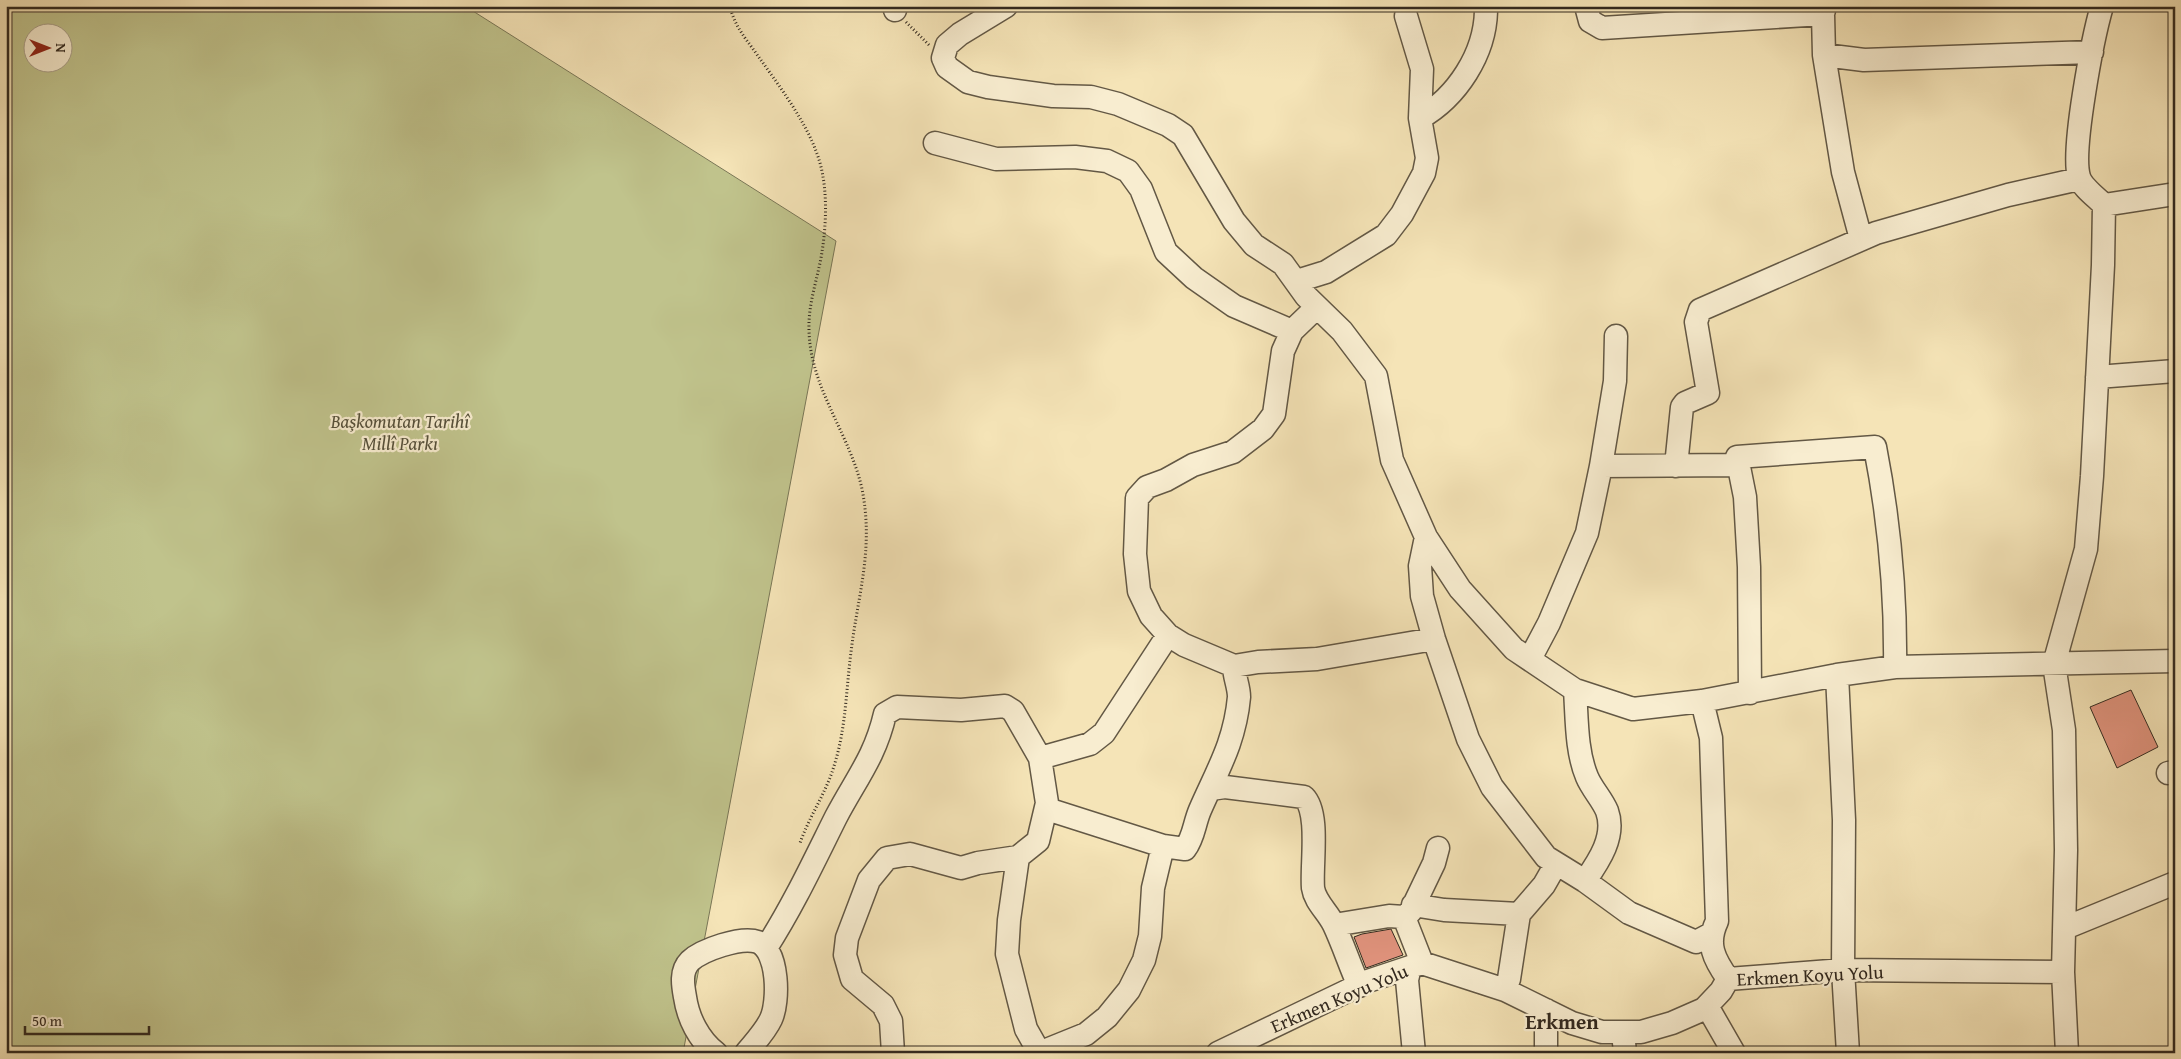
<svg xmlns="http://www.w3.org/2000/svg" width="2181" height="1059" viewBox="0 0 2181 1059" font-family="'Gentium Book Plus',serif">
<rect width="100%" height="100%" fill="#f5e4b7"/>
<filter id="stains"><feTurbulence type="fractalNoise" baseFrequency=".004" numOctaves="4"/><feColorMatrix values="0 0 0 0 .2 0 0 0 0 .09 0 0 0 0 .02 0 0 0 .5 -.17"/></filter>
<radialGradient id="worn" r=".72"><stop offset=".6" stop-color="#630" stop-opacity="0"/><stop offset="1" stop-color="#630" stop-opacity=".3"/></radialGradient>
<path fill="#c0c38c" stroke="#797656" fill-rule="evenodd" d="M 6,6 L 465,6 L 836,241 L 683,1053 L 6,1053 ZM 32,32 L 62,32 L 62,62 L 32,62 Z"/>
<path fill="#e1937d" stroke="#32291f" d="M 2131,690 L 2158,747 L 2117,768 L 2090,707 Z
M 1391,929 L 1403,955 L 1366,968 L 1354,937 L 1362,934 Z"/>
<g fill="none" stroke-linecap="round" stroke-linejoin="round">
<g stroke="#635845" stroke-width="25">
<path id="minor" d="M 1006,6 L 960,34 L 947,45 L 943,58 L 947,67 L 968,82 L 988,87 L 1053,96 L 1091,97 L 1118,104 L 1168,125 L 1183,135 L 1234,221 L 1254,245 L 1283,264 L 1306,296 L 1342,331 L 1376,376 L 1392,460 L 1426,537 L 1460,589 L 1514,649 L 1575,690 L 1633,709 L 1702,701 L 1837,675 L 1895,667 L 2175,661
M 1586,6 L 1590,21 L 1602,28 L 1823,14
M 1825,6 L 1823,14 L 1824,55 L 1843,172 L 1861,239
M 895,10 L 896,6
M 1824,55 L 1864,60 L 2092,52
M 1420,118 C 1457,97 1485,54 1486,11
M 935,143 L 996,159 L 1075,157 L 1107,161 L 1128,171 L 1141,189 L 1166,252 L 1194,278 L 1234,306 L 1292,331
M 2104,205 L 2175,194
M 1297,281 L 1326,272 L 1386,235 L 1402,214 L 1424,173 L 1427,158 L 1420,118 L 1422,69 L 1406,16
M 1317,307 L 1292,331 L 1283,351 L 1274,414 L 1263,429 L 1233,452 L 1193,465 L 1166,480 L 1147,487 L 1137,498 L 1135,554 L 1139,591 L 1151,616 L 1168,635 L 1184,645 L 1234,666 L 1258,662 L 1317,659 L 1434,639
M 2097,377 L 2175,371
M 1601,466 L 1738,465
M 1676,466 L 1682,407 L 1685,403 L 1708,393 L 1696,322 L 1700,310 L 1876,233 L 2008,195 L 2079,179
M 1426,537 L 1420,566 L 1422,596 L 1434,639 L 1468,739 L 1492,787 L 1546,857 L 1585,881 L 1629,913 L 1696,942 L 1711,934
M 1530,659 L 1549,623 L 1587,533 L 1601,466 L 1615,381 L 1616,336
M 1837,675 L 1844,820 L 1843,970 L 1848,1053
M 1575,690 C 1577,718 1576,751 1587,777 C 1592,789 1602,799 1607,811 C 1616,836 1599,861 1585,881
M 1750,693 L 1749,567 L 1745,497 L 1737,457 L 1875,447 C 1889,519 1896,593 1895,667
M 1702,701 L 1711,738 L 1717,921 C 1706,944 1714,959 1728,979
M 1040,758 L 1090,744 L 1104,733 L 1168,635
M 2168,773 L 2175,772
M 1211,789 L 1225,787 L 1304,797 C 1320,813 1311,865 1313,888 C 1315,902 1328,912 1334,925 C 1343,944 1350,966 1359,986
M 1047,809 L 1163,846 L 1185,849 C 1194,837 1194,824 1200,810 C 1217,771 1235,742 1239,697 C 1239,686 1234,677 1234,666
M 1018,857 L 1009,920 L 1007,954 L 1026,1029 L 1039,1052
M 1413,905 L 1444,910 L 1519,914
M 1405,917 L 1411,911 L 1434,863 L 1438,848
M 1334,925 L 1389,916 L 1404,917 L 1422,963
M 2065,928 L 2175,883
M 766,948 C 793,906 814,861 836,817 C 856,779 875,757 885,714 L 897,707 L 961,710 L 1005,706 L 1013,711 L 1040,758 L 1047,803 L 1038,841 L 1018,857 L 978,863 L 961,868 L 910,854 L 887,858 L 869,880 L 847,938 L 845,955 L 852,979 L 883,1005 L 891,1021 L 893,1053
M 1410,967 L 1407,980 L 1414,1053
M 1728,979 L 1843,970 L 2063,972
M 1505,990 L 1509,979 L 1519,914 L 1544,885 L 1556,864
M 1707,1006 L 1734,1053
M 1623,1032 L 1625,1053
M 716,1053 C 699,1040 688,1018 685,997 C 683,986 680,971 690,961 C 702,950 741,936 758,942 C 779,951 779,1002 771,1019 C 765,1032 754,1043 746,1053
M 1039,1053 L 1086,1034 L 1107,1017 L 1129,990 L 1144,960 L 1150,936 L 1153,888 L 1163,846
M 1218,1053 L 1368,981 L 1422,963 L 1505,990 L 1572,1023 L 1602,1032 L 1641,1032 L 1672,1023 L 1704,1009 L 1721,991 L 1728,979
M 1546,1053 L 1546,1010
M 2067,1053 L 2063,972 L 2066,850 L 2064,730 L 2054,664 L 2086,549 L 2092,476 L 2103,265 L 2104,205 C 2096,197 2082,187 2079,177 C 2071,150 2093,37 2102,6"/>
</g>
<path stroke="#32291f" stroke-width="3" stroke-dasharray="1 2.5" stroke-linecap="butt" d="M 730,6 C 734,26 747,40 758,56 C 778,84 804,119 816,151 C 828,181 827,220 822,252 C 818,278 808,303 809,330 C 810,388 850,434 862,489 C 874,549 858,594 851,652 C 846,690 846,729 834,766 C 826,793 809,817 800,843
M 906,22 L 929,45"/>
<use href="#minor" stroke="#f8edd0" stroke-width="22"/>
</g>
<g text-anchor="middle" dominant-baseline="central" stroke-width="4.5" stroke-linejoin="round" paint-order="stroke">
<g font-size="19" font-style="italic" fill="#56503a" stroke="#f8edd0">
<text x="400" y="421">Başkomutan Tarihî<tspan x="400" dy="22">Millî Parkı</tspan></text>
</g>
<g font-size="19" fill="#32291f" stroke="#f8edd0">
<text transform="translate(1810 975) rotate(-3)">Erkmen Koyu Yolu</text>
<text transform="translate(1339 998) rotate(-23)">Erkmen Koyu Yolu</text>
</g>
<g font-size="21" font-weight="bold" fill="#32291f" stroke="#f8edd0">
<text x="1562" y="1021">Erkmen</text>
</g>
</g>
<rect width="2181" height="1059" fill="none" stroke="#f5e4b7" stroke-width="25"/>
<rect x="8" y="8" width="2166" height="1044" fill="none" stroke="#32291f" stroke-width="2.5"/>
<rect x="12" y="12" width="2156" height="1034" fill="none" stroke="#32291f"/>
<g transform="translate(48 48) rotate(90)"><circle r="24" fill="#f8edd0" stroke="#a99f89"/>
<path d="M0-4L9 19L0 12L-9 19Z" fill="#8f2418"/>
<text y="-8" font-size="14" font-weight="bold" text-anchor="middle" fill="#32291f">N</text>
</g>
<path d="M25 1026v8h124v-8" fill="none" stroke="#32291f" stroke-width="2.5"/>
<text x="32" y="1026" font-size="15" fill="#32291f" stroke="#f8edd0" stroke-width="4" paint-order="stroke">50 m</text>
<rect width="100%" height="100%" filter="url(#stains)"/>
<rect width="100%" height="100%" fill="url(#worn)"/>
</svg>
